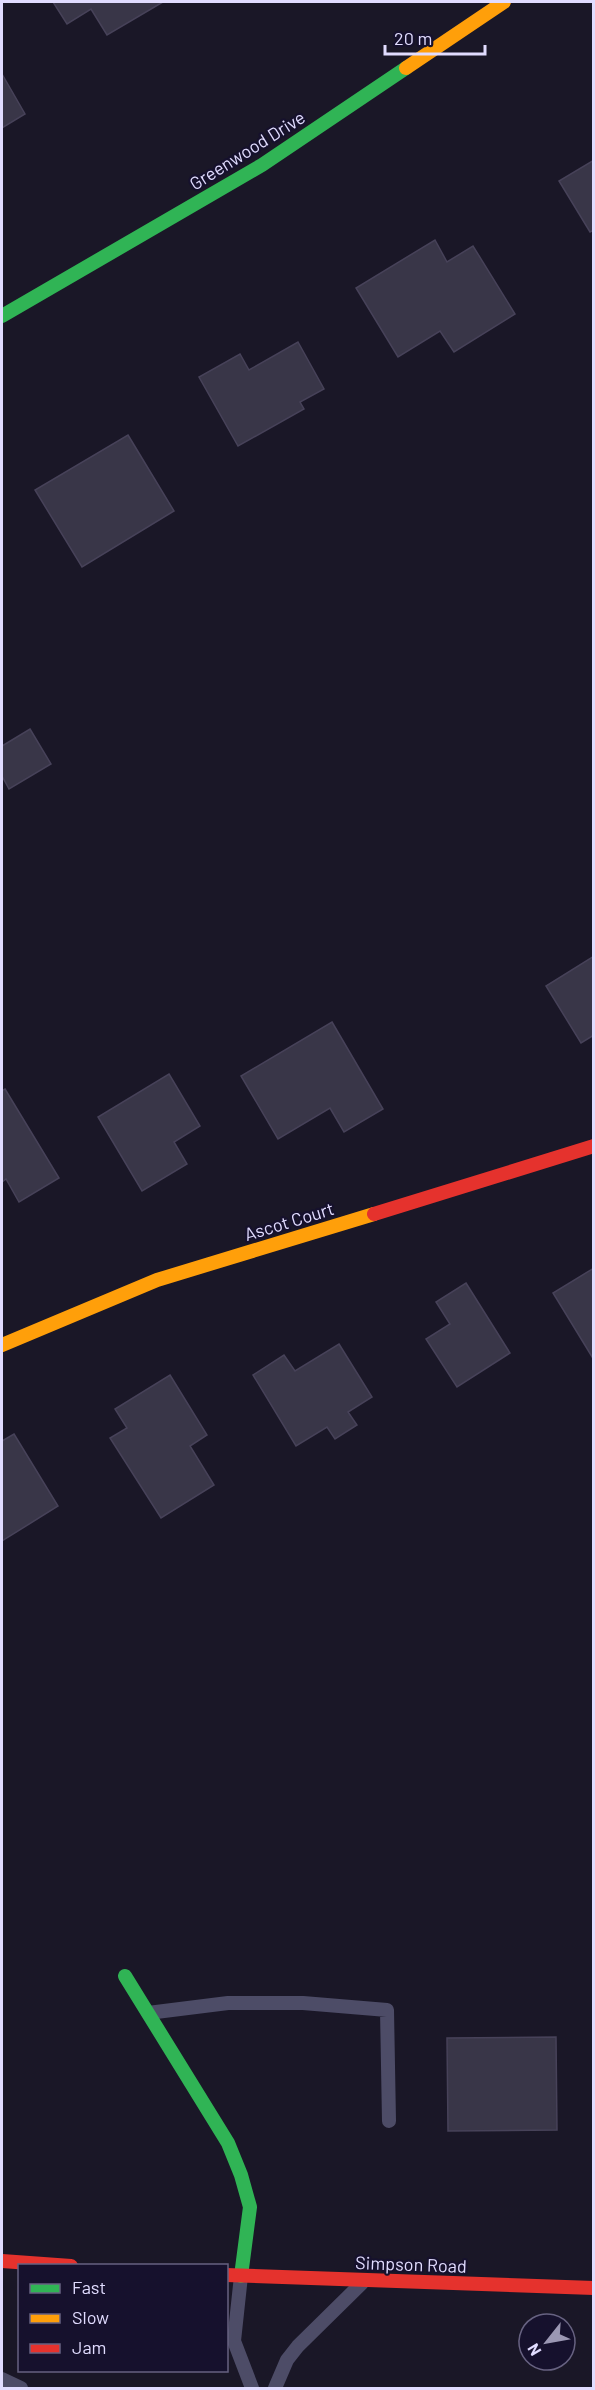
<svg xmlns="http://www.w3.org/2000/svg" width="595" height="2390" viewBox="0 0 595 2390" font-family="Barlow,sans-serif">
<rect width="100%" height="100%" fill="#1a1727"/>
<path fill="#393648" stroke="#474259" stroke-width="1.5" d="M 53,2 L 163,2 L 107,35 L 91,9 L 67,24 Z
M 2,74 L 25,114 L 2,128 Z
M 594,160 L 594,230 L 590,232 L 559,181 Z
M 435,240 L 447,262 L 473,246 L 515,314 L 454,352 L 440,331 L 398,357 L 356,288 Z
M 298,342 L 324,389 L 300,402 L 304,409 L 238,446 L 199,377 L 240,354 L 249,370 Z
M 128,435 L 174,511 L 82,567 L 35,490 Z
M 30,729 L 51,764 L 9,789 L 2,776 L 2,746 Z
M 594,956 L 594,1035 L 581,1043 L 546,986 Z
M 332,1022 L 383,1109 L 344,1132 L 330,1108 L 278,1139 L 241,1076 Z
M 169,1074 L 200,1126 L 174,1142 L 187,1164 L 142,1191 L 98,1117 Z
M 5,1089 L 59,1178 L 19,1202 L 6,1179 L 2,1182 L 2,1091 Z
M 594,1268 L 594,1360 L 553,1293 Z
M 466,1283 L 510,1353 L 457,1387 L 426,1339 L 450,1324 L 436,1302 Z
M 339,1344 L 372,1397 L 348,1412 L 357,1425 L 335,1439 L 327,1427 L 296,1446 L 253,1375 L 284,1355 L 295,1371 Z
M 170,1375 L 207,1435 L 190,1446 L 214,1485 L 161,1518 L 110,1438 L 127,1428 L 115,1409 Z
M 14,1434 L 58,1506 L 2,1541 L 2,1441 Z
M 556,2037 L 557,2130 L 448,2131 L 447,2038 Z"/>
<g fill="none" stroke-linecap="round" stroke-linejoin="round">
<path stroke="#4d4c67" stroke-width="14" d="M 148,2013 L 228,2003 L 303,2003 L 387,2010 L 389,2121
M 241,2276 L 234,2341 L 252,2388
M 2,2379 L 21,2388
M 275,2388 L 287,2360 L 298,2346 L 362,2283"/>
<path stroke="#30b455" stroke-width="14" d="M 2,316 L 262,165 L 406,68
M 125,1976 L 228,2143 L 241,2175 L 250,2207 L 241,2276"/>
<path stroke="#ff9f0a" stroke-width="14" d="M 406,68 L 504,2
M 2,1345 L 157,1280 L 374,1214"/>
<path stroke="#e5322d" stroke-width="14" d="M 374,1214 L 594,1146
M 2,2261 L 71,2266
M 226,2275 L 594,2288"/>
</g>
<g text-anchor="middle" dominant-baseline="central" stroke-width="4.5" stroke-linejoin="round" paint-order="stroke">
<g font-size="18" fill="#e1dcff" stroke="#16112d">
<text transform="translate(247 150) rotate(-32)">Greenwood Drive</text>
<text transform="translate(289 1221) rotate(-17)">Ascot Court</text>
<text transform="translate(411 2264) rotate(2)">Simpson Road</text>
</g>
</g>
<rect width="595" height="2390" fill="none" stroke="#e1dcff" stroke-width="6"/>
<rect x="18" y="2264" width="210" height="108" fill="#16112d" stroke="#676281" stroke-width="1.5"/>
<rect x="30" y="2284" width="30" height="9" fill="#30b455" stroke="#676281" stroke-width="1.5"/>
<text x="72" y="2294" font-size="18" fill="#e1dcff">Fast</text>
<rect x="30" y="2314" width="30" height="9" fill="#ff9f0a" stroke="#676281" stroke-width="1.5"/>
<text x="72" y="2324" font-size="18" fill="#e1dcff">Slow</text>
<rect x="30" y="2344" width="30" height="9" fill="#e5322d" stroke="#676281" stroke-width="1.5"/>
<text x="72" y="2354" font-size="18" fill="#e1dcff">Jam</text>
<g transform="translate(547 2342) rotate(239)"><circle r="28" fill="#16112d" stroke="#676281" stroke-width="1.5"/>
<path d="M0-4.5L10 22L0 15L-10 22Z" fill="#9b97b3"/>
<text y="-9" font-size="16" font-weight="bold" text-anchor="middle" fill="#e1dcff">N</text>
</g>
<path d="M385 45v9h100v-9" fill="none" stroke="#e1dcff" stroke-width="3"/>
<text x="394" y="45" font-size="18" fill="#e1dcff" stroke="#16112d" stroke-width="4.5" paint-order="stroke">20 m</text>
</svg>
